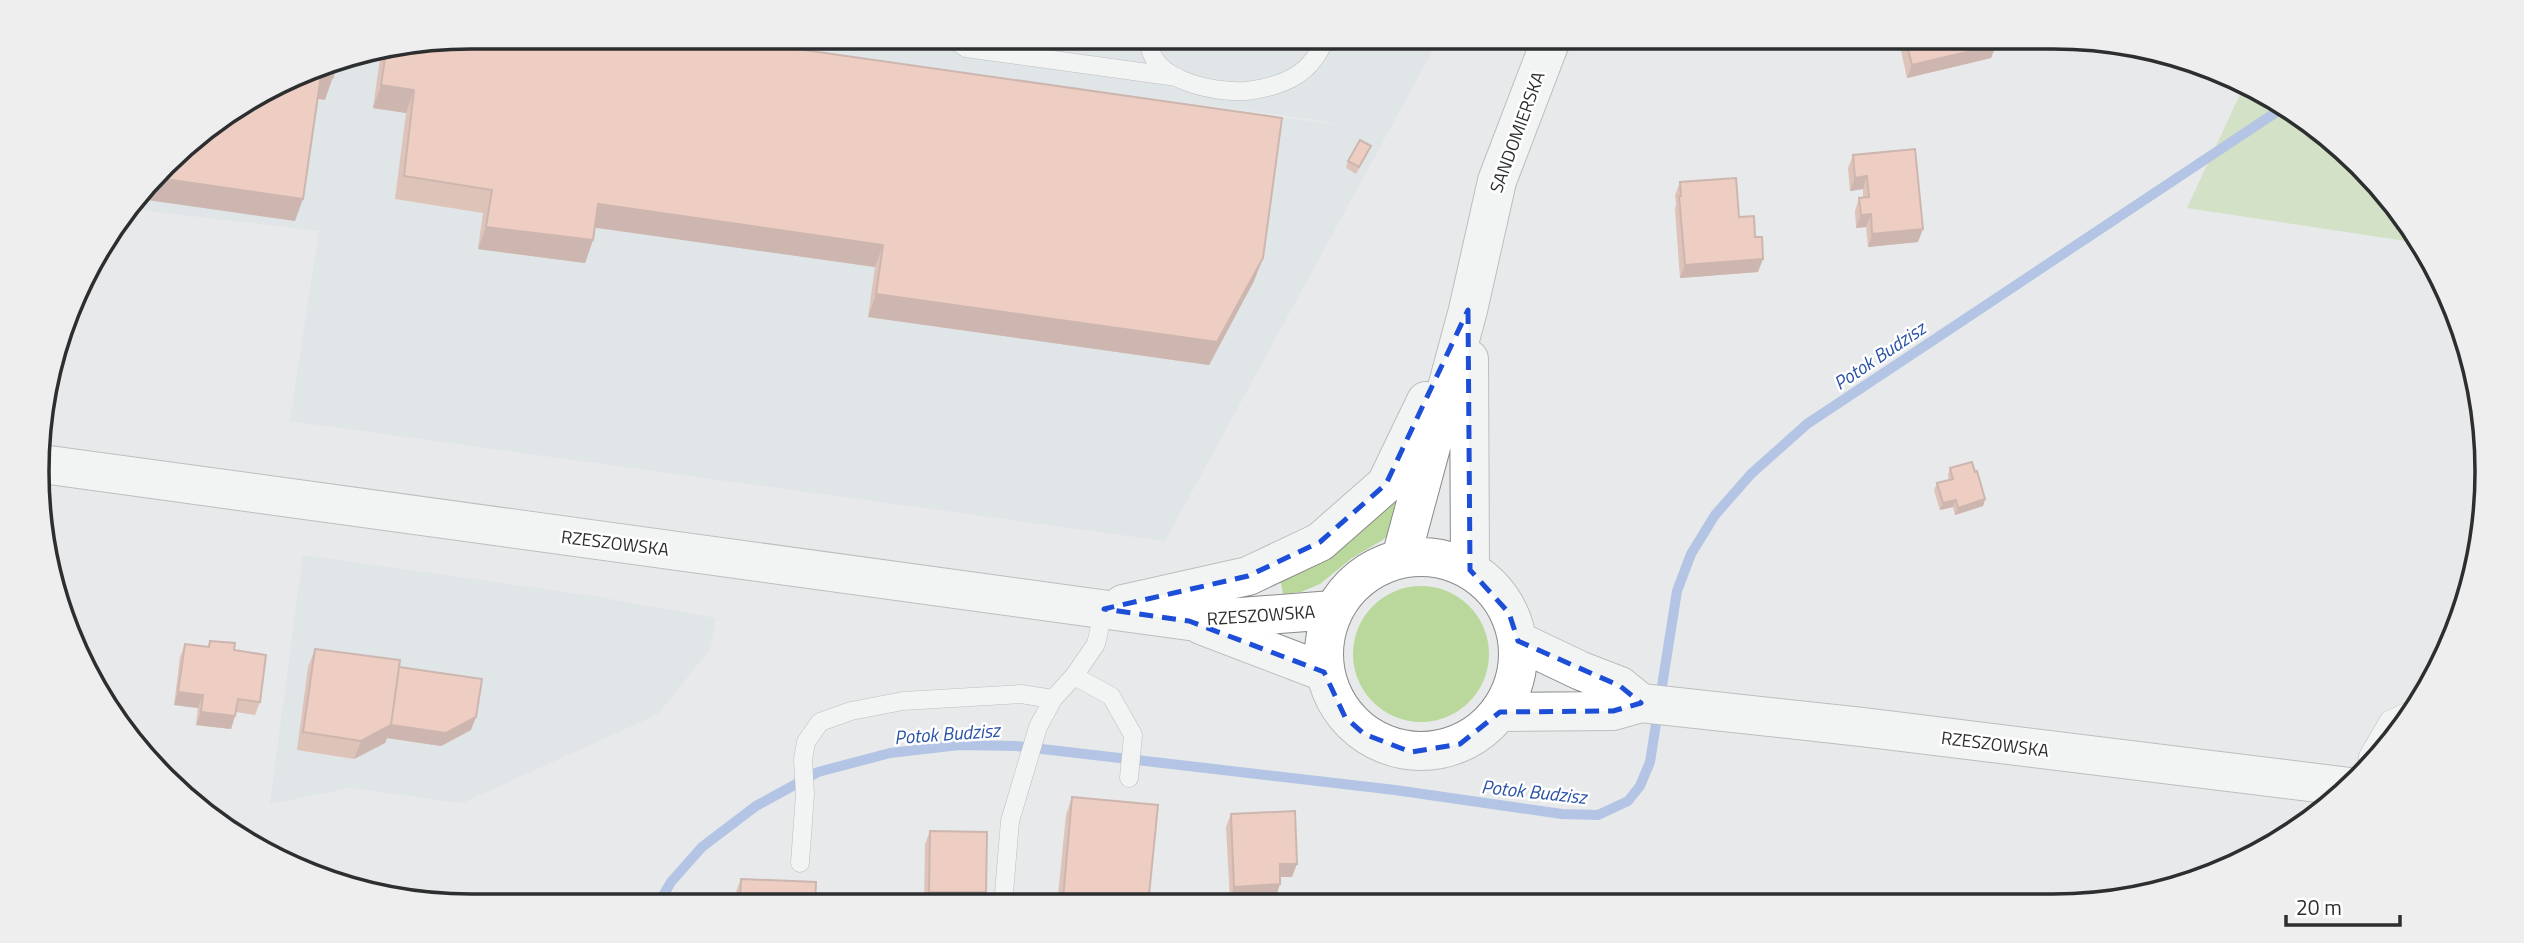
<svg xmlns="http://www.w3.org/2000/svg" width="2524" height="943" viewBox="0 0 2524 943" font-family="'Titillium Web',sans-serif">
<rect width="100%" height="100%" fill="#e7e9ea"/>
<path fill="#d8dfe6" fill-rule="evenodd" d="M 471,37 L 1440,37 L 1165,541 L 290,421 L 319,231 L 132,209 L 185,144 L 331,60 ZM 990,76 L 1310,119 L 1353,127 L 990,77 Z
M 303,555 L 592,596 L 716,618 L 710,649 L 658,714 L 462,803 L 350,788 L 270,804 Z"/>
<path fill="#bad89b" d="M 2242,90 L 2317,127 L 2419,243 L 2187,208 Z
M 1385,500 L 1404,503 L 1388,536 L 1381,541 L 1352,558 L 1320,584 L 1301,592 L 1283,594 L 1280,579 Z
M1353 654a68 68 0 1 1 136 0a68 68 0 1 1-136 0Z"/>
<g fill="none" stroke-linecap="round" stroke-linejoin="round">
<path stroke="#7398e0" stroke-width="10" d="M 657,906 L 671,882 L 702,847 L 756,806 L 818,772 L 890,753 L 959,745 L 1016,746 L 1395,790 L 1562,814 L 1598,815 L 1628,801 L 1640,786 L 1650,762 L 1677,591 L 1691,554 L 1715,515 L 1751,474 L 1807,424 L 2281,109"/>
<g stroke="#898a8b" stroke-width="19">
<path id="service" d="M 949,37 L 966,48 L 1177,77
M 1150,37 C 1144,79 1213,93 1246,91 C 1262,89 1283,84 1297,75 C 1311,66 1320,52 1326,37
M 1074,676 L 1111,696 L 1133,735 L 1129,778
M 2367,766 L 2368,756 L 2389,720 L 2417,707
M 800,863 L 805,794 L 803,760 L 806,742 L 820,722 L 851,711 L 903,701 L 1021,694 L 1053,699
M 1003,905 L 1010,821 L 1038,727 L 1053,699 L 1074,676 L 1096,644 L 1104,609"/>
</g>
<g stroke="#898a8b" stroke-width="40">
<path id="tertiary" d="M 1469,359 L 1470,570
M 42,464 L 1189,621 L 1333,610
M1324 654a97 97 0 1 1 194 0a97 97 0 1 1-194 0Z
M 1401,558 L 1468,310 L 1497,181 L 1552,37
M 1123,604 L 1248,576 L 1320,542 L 1386,484 L 1426,401
M 1201,625 L 1324,672
M 1518,641 L 1581,671 L 1620,686 L 1641,703
M 1500,712 L 1613,711 L 1641,703 L 1862,727 L 2350,787"/>
</g>
<use href="#service" stroke="#fff" stroke-width="18"/>
<use href="#tertiary" stroke="#fff" stroke-width="38"/>
</g>
<path fill="#d3957f" d="M 472,37 L 1254,281 L 1209,365 L 868,317 L 875,267 L 595,227 L 593,240 L 585,263 L 478,249 L 483,213 L 395,199 L 406,113 L 373,108 L 381,52 Z
M 1898,37 L 1994,37 L 1996,45 L 1991,58 L 1907,78 Z
M 1368,153 L 1356,174 L 1346,168 L 1348,161 Z
M 1853,155 L 1918,242 L 1868,247 L 1866,227 L 1856,228 L 1855,211 L 1859,198 L 1863,198 L 1863,189 L 1850,191 L 1848,168 Z
M 1680,182 L 1739,217 L 1758,272 L 1680,278 L 1675,209 L 1676,204 L 1675,195 Z
M 1950,468 L 1975,472 L 1985,499 L 1983,506 L 1955,515 L 1953,507 L 1940,510 L 1934,490 L 1937,483 L 1949,480 L 1948,475 Z
M 210,641 L 234,650 L 260,702 L 255,715 L 236,712 L 231,729 L 196,725 L 198,708 L 174,705 L 180,657 L 185,644 L 208,647 Z
M 315,649 L 399,667 L 471,730 L 441,746 L 387,738 L 385,743 L 354,759 L 297,750 L 308,667 Z
M 1072,797 L 1148,905 L 1057,905 L 1066,815 Z
M 1231,814 L 1292,877 L 1280,877 L 1276,897 L 1230,900 L 1226,827 Z
M 930,831 L 986,892 L 982,905 L 924,905 L 925,844 Z
M 741,879 L 815,905 L 736,906 L 736,892 Z"/>
<path fill="#ac7968" d="M 1996,45 L 1991,58 L 1907,78 L 1912,65 Z
M 2128,47 L 2160,51 L 2126,52 Z
M 321,75 L 333,77 L 325,100 L 312,98 Z
M 381,85 L 414,90 L 406,113 L 373,108 Z
M 1867,176 L 1863,189 L 1850,191 L 1855,178 Z
M 158,178 L 303,199 L 295,221 L 140,199 Z
M 598,204 L 883,245 L 875,267 L 590,227 Z
M 1871,214 L 1866,227 L 1856,228 L 1861,215 Z
M 486,227 L 593,240 L 585,263 L 478,249 Z
M 1923,229 L 1918,242 L 1868,247 L 1872,234 Z
M 1263,258 L 1254,281 L 1209,365 L 868,317 L 876,294 Z
M 1763,259 L 1758,272 L 1680,278 L 1685,265 Z
M 1985,499 L 1983,506 L 1955,515 L 1958,508 Z
M 1956,500 L 1953,507 L 1940,510 L 1943,503 Z
M 178,692 L 203,695 L 198,708 L 174,705 Z
M 201,712 L 235,716 L 231,729 L 196,725 Z
M 476,717 L 471,730 L 441,746 L 387,738 L 385,743 L 354,759 L 361,741 L 391,725 Z
M 1280,864 L 1297,864 L 1292,877 L 1275,877 Z
M 1280,884 L 1276,897 L 1230,900 L 1234,887 Z
M 929,892 L 986,892 L 982,905 L 924,905 Z
M 1063,899 L 1122,905 L 1061,905 Z"/>
<path fill="#f5ad94" stroke="#ac7968" stroke-width="2" d="M 472,37 L 713,37 L 1282,118 L 1263,258 L 1217,342 L 876,294 L 883,245 L 598,204 L 593,240 L 486,227 L 492,190 L 404,176 L 414,90 L 381,85 L 386,51 Z
M 1905,37 L 1994,37 L 1996,45 L 1912,65 Z
M 335,59 L 333,77 L 321,75 L 303,199 L 158,178 L 185,144 L 331,60 Z
M 1360,140 L 1371,146 L 1359,167 L 1348,161 Z
M 1915,149 L 1923,229 L 1872,234 L 1871,214 L 1861,215 L 1859,198 L 1869,197 L 1867,176 L 1855,178 L 1853,155 Z
M 1736,178 L 1739,217 L 1754,216 L 1755,237 L 1762,237 L 1763,259 L 1685,265 L 1679,196 L 1681,196 L 1680,182 Z
M 1972,462 L 1975,472 L 1977,471 L 1985,499 L 1958,508 L 1956,500 L 1943,503 L 1937,483 L 1953,479 L 1950,468 Z
M 210,641 L 235,643 L 234,650 L 266,655 L 260,702 L 238,699 L 235,716 L 201,712 L 203,695 L 178,692 L 185,644 L 209,647 Z
M 315,649 L 400,660 L 391,725 L 361,741 L 303,732 Z
M 399,667 L 482,679 L 476,717 L 446,733 L 391,725 Z
M 1072,797 L 1158,805 L 1148,905 L 1122,905 L 1063,899 Z
M 1295,811 L 1297,864 L 1280,864 L 1280,884 L 1234,887 L 1231,814 Z
M 930,831 L 987,832 L 986,892 L 929,892 Z
M 741,879 L 816,882 L 815,905 L 740,906 Z"/>
<path d="M0 0H2524V943H0ZM 1468,310 L 1470,570 L 1509,613 L 1518,641 L 1620,686 L 1641,703 L 1613,711 L 1500,712 L 1460,744 L 1411,752 L 1364,734 L 1345,717 L 1324,672 L 1189,621 L 1104,609 L 1248,576 L 1320,542 L 1386,484 Z" fill="#e7e9ea" fill-opacity=".55" fill-rule="evenodd"/>
<path fill="none" stroke="#1d4ed8" stroke-width="5" stroke-dasharray="14 9" stroke-linejoin="round" d="M 1468,310 L 1470,570 L 1509,613 L 1518,641 L 1620,686 L 1641,703 L 1613,711 L 1500,712 L 1460,744 L 1411,752 L 1364,734 L 1345,717 L 1324,672 L 1189,621 L 1104,609 L 1248,576 L 1320,542 L 1386,484 Z"/>
<g text-anchor="middle" dominant-baseline="central" stroke-width="5" stroke-linejoin="round" paint-order="stroke">
<g font-size="18" fill="#2d2e2f" stroke="#fff">
<text transform="translate(1517 132) rotate(-70)">SANDOMIERSKA</text>
<text transform="translate(615 543) rotate(7)">RZESZOWSKA</text>
<text transform="translate(1261 615) rotate(-4)">RZESZOWSKA</text>
<text transform="translate(1995 744) rotate(7)">RZESZOWSKA</text>
</g>
<g font-size="19" font-style="italic" fill="#2a52a7" stroke="#fff">
<text transform="translate(1879 355) rotate(-34)">Potok Budzisz</text>
<text transform="translate(947 733) rotate(-4)">Potok Budzisz</text>
<text transform="translate(1534 791) rotate(6)">Potok Budzisz</text>
</g>
</g>
<path d="M0 0H2524V943H0ZM471 49H2053A422 422 0 0 1 2475 471V472A422 422 0 0 1 2053 894H471A422 422 0 0 1 49 472V471A422 422 0 0 1 471 49Z" fill="#eee" fill-rule="evenodd"/>
<path fill="none" stroke="#2d2e2f" stroke-width="3.5" d="M471 49H2053A422 422 0 0 1 2475 471V472A422 422 0 0 1 2053 894H471A422 422 0 0 1 49 472V471A422 422 0 0 1 471 49Z"/>
<path d="M2286 915v10h114v-10" fill="none" stroke="#2d2e2f" stroke-width="3.5"/>
<text x="2296" y="915" font-size="21" fill="#2d2e2f" stroke="#ffffff" stroke-width="5" paint-order="stroke">20 m</text>
</svg>
